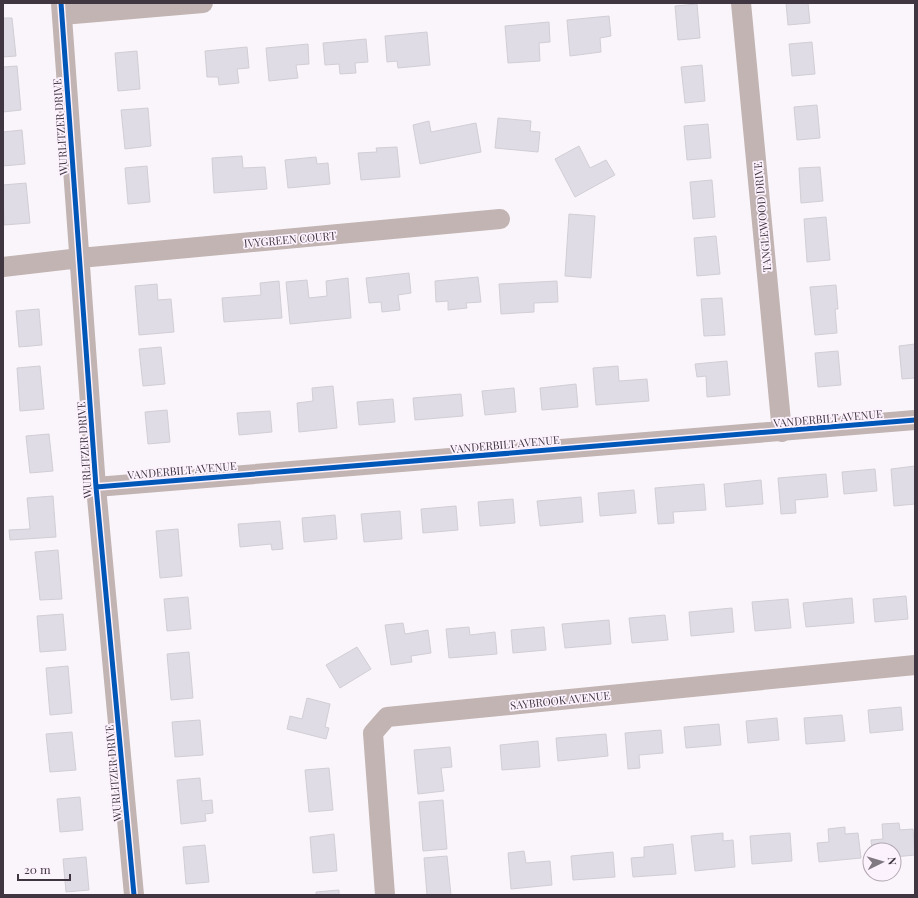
<svg xmlns="http://www.w3.org/2000/svg" width="918" height="898" viewBox="0 0 918 898" font-family="'Playfair Display',serif">
<rect width="100%" height="100%" fill="#faf5fa"/>
<path fill="#e0dce6" stroke="#d1ced6" d="M 786,3 L 808,3 L 810,23 L 788,25 Z
M 697,4 L 700,38 L 678,40 L 675,6 Z
M 609,16 L 611,36 L 600,38 L 601,52 L 570,56 L 567,20 Z
M 3,18 L 12,18 L 16,56 L 3,57 Z
M 549,22 L 550,42 L 539,43 L 540,61 L 508,63 L 505,26 Z
M 427,32 L 430,65 L 398,68 L 397,61 L 387,62 L 385,36 Z
M 366,39 L 368,62 L 355,63 L 356,73 L 340,74 L 339,64 L 325,65 L 323,43 Z
M 812,42 L 815,74 L 792,76 L 789,44 Z
M 308,44 L 309,64 L 296,65 L 298,78 L 269,81 L 266,48 Z
M 247,47 L 249,68 L 237,69 L 239,83 L 219,85 L 218,77 L 207,77 L 205,51 Z
M 137,51 L 140,89 L 118,91 L 115,53 Z
M 702,65 L 705,101 L 685,103 L 681,67 Z
M 17,66 L 21,110 L 3,112 L 3,67 Z
M 817,105 L 820,138 L 797,140 L 794,107 Z
M 148,108 L 151,146 L 125,149 L 121,110 Z
M 498,118 L 531,121 L 530,131 L 540,132 L 538,152 L 495,148 Z
M 429,121 L 431,132 L 476,123 L 481,152 L 420,164 L 413,125 Z
M 708,124 L 711,158 L 687,160 L 684,126 Z
M 22,130 L 25,164 L 3,166 L 3,132 Z
M 579,146 L 590,168 L 606,160 L 615,175 L 575,197 L 555,159 Z
M 397,147 L 400,177 L 361,180 L 358,153 L 377,152 L 376,148 Z
M 242,156 L 243,168 L 265,167 L 267,189 L 214,193 L 212,158 Z
M 316,157 L 317,164 L 328,163 L 330,184 L 288,188 L 285,160 Z
M 147,166 L 150,202 L 128,204 L 125,168 Z
M 820,167 L 823,201 L 801,203 L 799,168 Z
M 712,180 L 715,217 L 693,219 L 690,182 Z
M 26,183 L 30,223 L 4,225 L 3,185 Z
M 569,214 L 595,216 L 591,278 L 565,276 Z
M 826,217 L 830,260 L 807,262 L 804,219 Z
M 716,236 L 720,274 L 697,276 L 694,238 Z
M 409,273 L 411,293 L 398,295 L 400,310 L 382,312 L 381,302 L 369,303 L 366,278 Z
M 478,277 L 481,302 L 466,303 L 467,308 L 448,310 L 448,301 L 436,302 L 435,281 Z
M 348,278 L 351,318 L 290,324 L 286,282 L 307,280 L 309,298 L 327,296 L 326,281 Z
M 279,281 L 282,318 L 224,322 L 222,298 L 261,295 L 260,283 Z
M 557,281 L 558,302 L 534,303 L 534,312 L 501,314 L 499,284 Z
M 157,284 L 158,300 L 171,299 L 174,332 L 139,335 L 135,286 Z
M 836,285 L 838,309 L 835,309 L 837,333 L 815,335 L 810,287 Z
M 722,298 L 725,335 L 704,336 L 701,299 Z
M 39,309 L 42,345 L 19,347 L 16,311 Z
M 915,344 L 915,378 L 902,379 L 899,346 Z
M 161,347 L 165,384 L 143,386 L 139,349 Z
M 838,351 L 841,385 L 818,387 L 815,353 Z
M 727,361 L 730,395 L 707,397 L 706,376 L 697,377 L 695,364 Z
M 40,366 L 44,409 L 20,411 L 17,368 Z
M 618,366 L 619,381 L 647,379 L 649,401 L 596,405 L 593,368 Z
M 576,384 L 578,407 L 542,410 L 540,388 Z
M 333,386 L 337,428 L 299,432 L 297,403 L 313,401 L 312,388 Z
M 514,388 L 516,412 L 485,415 L 482,391 Z
M 461,394 L 463,416 L 415,420 L 413,398 Z
M 393,399 L 395,422 L 359,425 L 357,402 Z
M 167,410 L 170,442 L 148,444 L 145,412 Z
M 270,411 L 272,432 L 239,435 L 237,413 Z
M 49,434 L 53,471 L 30,473 L 26,436 Z
M 915,466 L 915,504 L 894,506 L 891,469 Z
M 875,469 L 877,491 L 844,494 L 842,472 Z
M 826,474 L 828,497 L 795,500 L 796,513 L 781,514 L 778,478 Z
M 761,480 L 763,504 L 726,507 L 724,484 Z
M 704,484 L 706,510 L 673,512 L 674,523 L 658,524 L 655,488 Z
M 634,490 L 636,513 L 600,516 L 598,493 Z
M 53,496 L 56,537 L 10,540 L 9,530 L 30,529 L 27,498 Z
M 581,497 L 583,522 L 540,526 L 537,501 Z
M 513,499 L 515,523 L 480,526 L 478,502 Z
M 456,506 L 458,530 L 423,533 L 421,509 Z
M 400,511 L 402,539 L 364,542 L 361,514 Z
M 335,515 L 337,539 L 304,542 L 302,518 Z
M 280,521 L 283,549 L 272,550 L 271,544 L 240,547 L 238,524 Z
M 178,529 L 182,576 L 160,578 L 156,531 Z
M 58,550 L 62,599 L 40,600 L 35,552 Z
M 906,596 L 908,619 L 875,622 L 873,599 Z
M 188,597 L 191,629 L 167,631 L 164,599 Z
M 852,598 L 854,623 L 806,627 L 803,603 Z
M 788,599 L 791,628 L 755,631 L 752,602 Z
M 732,608 L 734,632 L 691,636 L 689,612 Z
M 63,614 L 66,650 L 40,652 L 37,616 Z
M 665,615 L 668,640 L 632,643 L 629,618 Z
M 609,620 L 611,644 L 565,648 L 562,624 Z
M 403,623 L 405,634 L 428,630 L 431,653 L 411,656 L 412,662 L 391,665 L 385,625 Z
M 469,627 L 470,635 L 495,632 L 497,654 L 449,658 L 446,629 Z
M 544,627 L 546,650 L 513,653 L 511,630 Z
M 357,647 L 371,669 L 340,688 L 326,665 Z
M 189,652 L 193,698 L 171,700 L 167,654 Z
M 68,666 L 72,713 L 50,715 L 46,668 Z
M 307,698 L 330,704 L 325,727 L 329,728 L 326,739 L 287,729 L 290,716 L 302,719 Z
M 901,707 L 903,730 L 870,733 L 868,710 Z
M 842,715 L 845,741 L 806,744 L 804,718 Z
M 777,718 L 779,740 L 748,743 L 746,721 Z
M 200,720 L 203,755 L 175,757 L 172,722 Z
M 719,724 L 721,745 L 686,748 L 684,727 Z
M 661,730 L 663,753 L 639,755 L 640,768 L 628,769 L 625,733 Z
M 72,732 L 76,770 L 50,772 L 46,734 Z
M 606,734 L 608,756 L 558,761 L 556,738 Z
M 538,741 L 540,767 L 502,770 L 500,745 Z
M 450,747 L 452,767 L 441,768 L 444,791 L 418,794 L 414,750 Z
M 329,768 L 333,810 L 309,812 L 305,770 Z
M 200,778 L 202,801 L 212,800 L 213,813 L 205,814 L 206,821 L 181,824 L 177,780 Z
M 80,797 L 83,830 L 60,832 L 57,799 Z
M 443,800 L 447,849 L 423,851 L 419,802 Z
M 899,823 L 900,830 L 913,829 L 915,855 L 894,857 L 894,850 L 872,850 L 871,840 L 883,839 L 882,824 Z
M 845,827 L 845,834 L 858,833 L 861,858 L 819,862 L 817,843 L 829,842 L 828,829 Z
M 723,833 L 723,841 L 733,840 L 735,867 L 695,871 L 691,836 Z
M 790,833 L 792,861 L 752,864 L 750,836 Z
M 334,834 L 337,871 L 313,873 L 310,837 Z
M 673,844 L 676,874 L 633,877 L 631,858 L 644,857 L 644,847 Z
M 205,845 L 209,882 L 186,884 L 183,847 Z
M 524,851 L 526,863 L 550,861 L 552,885 L 511,889 L 508,853 Z
M 613,852 L 615,877 L 573,880 L 571,856 Z
M 447,856 L 451,895 L 427,895 L 424,858 Z
M 86,857 L 89,890 L 66,892 L 63,859 Z
M 339,890 L 339,895 L 316,895 L 316,892 Z"/>
<g fill="none" stroke-linecap="round" stroke-linejoin="round">
<path stroke="#c1b4b2" stroke-width="20" d="M 61,3 L 96,487 L 134,895
M 741,3 L 782,432
M 62,15 L 203,3
M 3,267 L 80,258 L 500,219
M 96,487 L 915,420
M 385,895 L 373,733 L 387,717 L 915,665"/>
<g stroke="#fcf2fd" stroke-width="8">
<path id="cycleway" d="M 61,3 L 96,487 L 134,895
M 96,487 L 915,420"/>
</g>
<use href="#cycleway" stroke="#0057b8" stroke-width="5"/>
</g>
<g text-anchor="middle" dominant-baseline="central" stroke-width="3.5" stroke-linejoin="round" paint-order="stroke">
<g font-size="11" fill="#403641" stroke="#fcf2fd">
<text transform="translate(60 127) rotate(-94)">WURLITZER DRIVE</text>
<text transform="translate(762 217) rotate(-95)">TANGLEWOOD DRIVE</text>
<text transform="translate(290 239) rotate(-5)">IVYGREEN COURT</text>
<text transform="translate(828 418) rotate(-5)">VANDERBILT AVENUE</text>
<text transform="translate(505 444) rotate(-5)">VANDERBILT AVENUE</text>
<text transform="translate(84 450) rotate(-94)">WURLITZER DRIVE</text>
<text transform="translate(182 470) rotate(-5)">VANDERBILT AVENUE</text>
<text transform="translate(560 700) rotate(-6)">SAYBROOK AVENUE</text>
<text transform="translate(113 773) rotate(-95)">WURLITZER DRIVE</text>
</g>
</g>
<rect width="918" height="898" fill="none" stroke="#403641" stroke-width="8"/>
<g transform="translate(882 862) rotate(85)"><circle r="19" fill="#fcf2fd" stroke="#b1a7b2"/>
<path d="M0-3L7 15L0 10L-7 15Z" fill="#817982"/>
<text y="-6" font-size="11" font-weight="bold" text-anchor="middle" fill="#403641">N</text>
</g>
<path d="M18 874v6h52v-6" fill="none" stroke="#403641" stroke-width="2"/>
<text x="24" y="874" font-size="12" fill="#403641" stroke="#fcf2fd" stroke-width="3" paint-order="stroke">20 m</text>
</svg>
